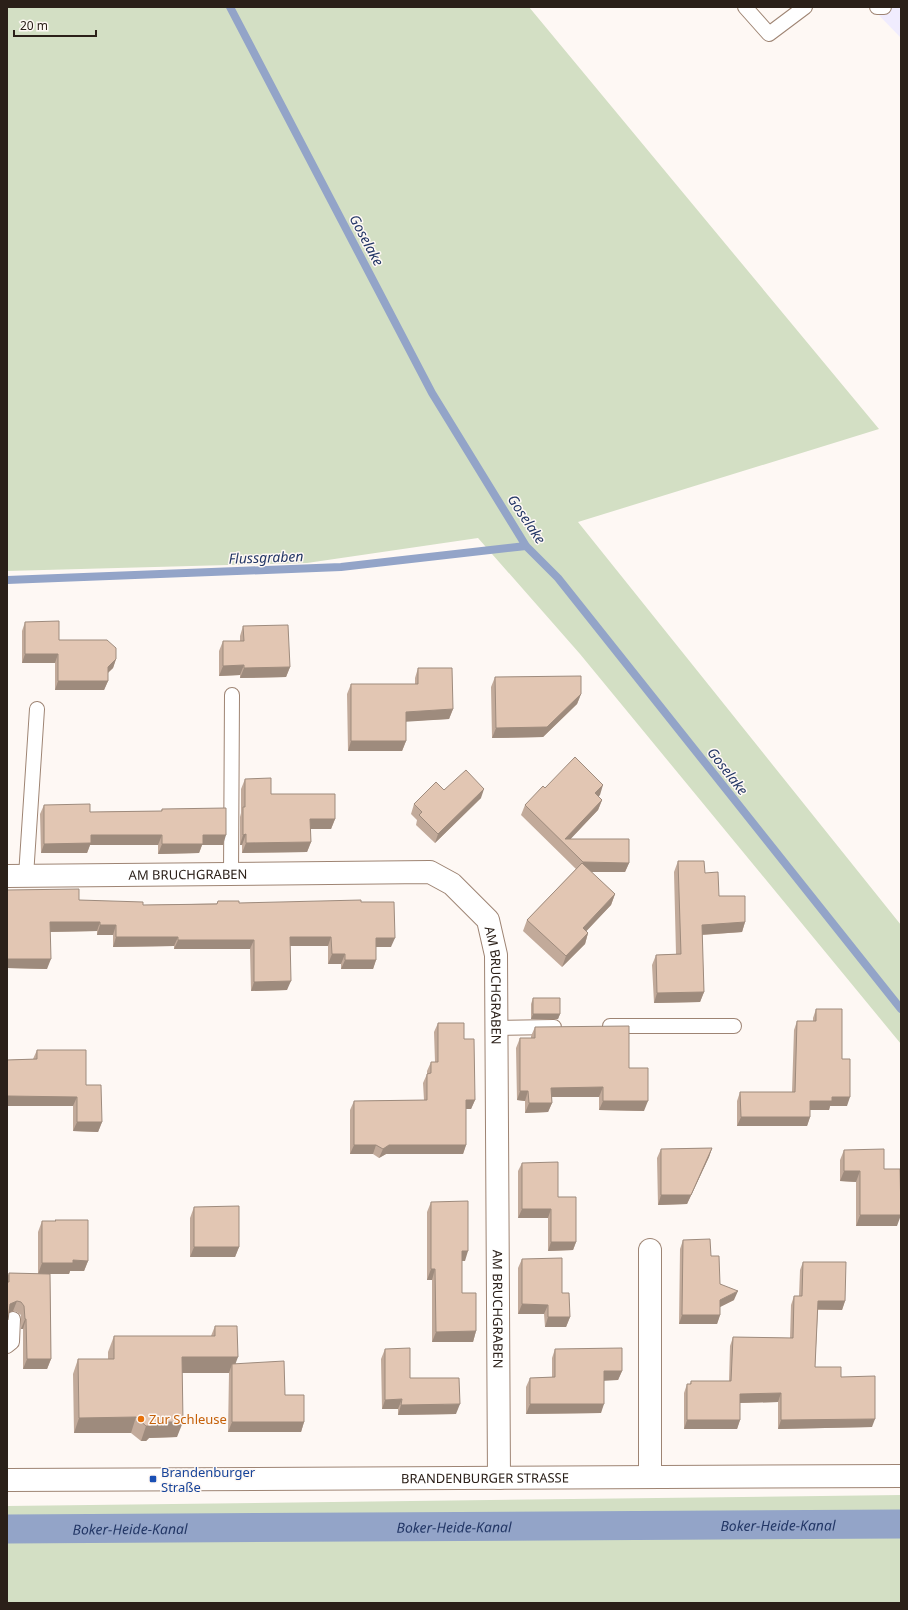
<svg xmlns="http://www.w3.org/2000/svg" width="908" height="1610" viewBox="0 0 908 1610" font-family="'Noto Sans',sans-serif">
<rect width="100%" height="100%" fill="#fef8f4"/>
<path fill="#f0ecfe" d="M 871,7 L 901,7 L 901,38 Z"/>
<path fill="#d3dfc4" d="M 7,7 L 529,7 L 879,429 L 578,522 L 901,925 L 901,1044 L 580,654 L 478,538 L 307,563 L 7,571 Z
M 901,1495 L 901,1603 L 7,1603 L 7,1506 Z"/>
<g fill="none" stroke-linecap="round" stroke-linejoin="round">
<path stroke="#93a4c8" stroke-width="8" d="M 230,7 L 432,393 L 526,546 L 558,578 L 901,1009
M 7,580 L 341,567 L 526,546"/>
<path stroke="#93a4c8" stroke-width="29" id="s1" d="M 7,1529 L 901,1524"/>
<g stroke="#9e8473" stroke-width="16">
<path id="lane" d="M 745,7 L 769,34 L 805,7
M 877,7 L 884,7
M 231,874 L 232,695
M 26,876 L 37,709
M 610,1026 L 734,1026
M 496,1028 L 554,1027
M 7,1346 L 12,1342 L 13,1319"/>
</g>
<g stroke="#9e8473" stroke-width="24">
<g id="street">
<path id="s2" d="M 7,876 L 430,872 L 452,884 L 488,920 L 496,955 L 499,1478"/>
<path d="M 650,1250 L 650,1476"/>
<path id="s3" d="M 7,1480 L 901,1476"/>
</g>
</g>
<use href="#lane" stroke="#fff" stroke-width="14"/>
<use href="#street" stroke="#fff" stroke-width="22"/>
</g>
<path fill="#c2aa9a" d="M 25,622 L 59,640 L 116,659 L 113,668 L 108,673 L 108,681 L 104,690 L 55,690 L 55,663 L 22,663 L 22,631 Z
M 243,626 L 290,667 L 286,677 L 240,678 L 240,675 L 219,676 L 219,651 L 223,641 L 240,641 L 240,636 Z
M 418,668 L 453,709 L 449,719 L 406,721 L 406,741 L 402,751 L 348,751 L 347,694 L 351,684 L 415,684 L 415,678 Z
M 495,677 L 581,694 L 577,704 L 543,737 L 492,738 L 491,687 Z
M 245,779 L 271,794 L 335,819 L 331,829 L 310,829 L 311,842 L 307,852 L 242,853 L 242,845 L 240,845 L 240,817 L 241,813 L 241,789 Z
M 545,788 L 600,795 L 598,796 L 602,800 L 598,810 L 570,839 L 629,863 L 625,872 L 591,872 L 615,894 L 611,905 L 586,931 L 588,933 L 585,944 L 562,967 L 523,931 L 527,920 L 576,869 L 521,815 L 525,805 Z
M 444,790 L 481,798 L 435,843 L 416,825 L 417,820 L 411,814 L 414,804 Z
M 44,805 L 90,812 L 161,811 L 162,809 L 223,845 L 202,845 L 199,853 L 158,854 L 158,845 L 90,845 L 87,853 L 41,853 L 40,814 Z
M 678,861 L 705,873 L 719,896 L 745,922 L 742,932 L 702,935 L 704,992 L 700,1002 L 654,1003 L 652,965 L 656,955 L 676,954 L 674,872 Z
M 79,900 L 143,905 L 239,903 L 361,902 L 391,947 L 376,947 L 376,960 L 373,969 L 341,969 L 341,964 L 328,964 L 328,946 L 290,946 L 287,990 L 251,991 L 250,949 L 174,949 L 174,946 L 113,947 L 113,935 L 97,935 L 97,931 L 50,932 L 47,969 L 7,968 Z
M 533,998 L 560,1014 L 558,1019 L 531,1019 L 531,1004 Z
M 816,1009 L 842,1059 L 847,1106 L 830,1106 L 829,1110 L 810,1110 L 810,1117 L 807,1126 L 737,1126 L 737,1101 L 740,1092 L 792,1092 L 794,1030 L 797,1021 L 813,1021 L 813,1018 Z
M 438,1023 L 464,1039 L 475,1100 L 471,1109 L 466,1109 L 466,1145 L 463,1154 L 386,1154 L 379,1158 L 373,1154 L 350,1154 L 350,1110 L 354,1101 L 424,1100 L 423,1083 L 427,1074 L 427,1071 L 431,1062 L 435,1062 L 434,1032 Z
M 535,1027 L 629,1068 L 644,1111 L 599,1110 L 599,1097 L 552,1097 L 552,1103 L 548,1112 L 525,1113 L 525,1101 L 517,1100 L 516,1048 L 520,1038 L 531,1038 L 531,1036 Z
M 37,1050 L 86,1085 L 102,1122 L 98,1132 L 73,1131 L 73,1106 L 7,1106 L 7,1060 L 33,1059 Z
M 712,1148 L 709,1157 L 687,1204 L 658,1205 L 657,1158 L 661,1149 Z
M 844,1150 L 884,1169 L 897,1226 L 856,1226 L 856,1182 L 840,1181 L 840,1160 Z
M 522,1163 L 558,1197 L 576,1242 L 573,1250 L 548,1251 L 548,1218 L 518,1218 L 518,1171 Z
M 431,1202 L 465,1261 L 462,1261 L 462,1293 L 476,1331 L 473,1342 L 432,1342 L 432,1280 L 427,1280 L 427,1212 Z
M 194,1207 L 239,1247 L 235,1257 L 190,1257 L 190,1218 Z
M 55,1220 L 88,1261 L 84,1271 L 70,1271 L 69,1274 L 50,1274 L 51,1359 L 47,1369 L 23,1369 L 23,1329 L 21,1329 L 21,1315 L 17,1312 L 13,1311 L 8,1313 L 7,1321 L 7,1278 L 9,1273 L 38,1274 L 38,1232 L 42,1221 L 55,1221 Z
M 683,1240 L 711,1256 L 720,1284 L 734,1300 L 720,1307 L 720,1315 L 717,1324 L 679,1324 L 680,1249 Z
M 522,1259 L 562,1293 L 570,1317 L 566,1327 L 545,1327 L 544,1314 L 518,1314 L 518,1268 Z
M 803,1262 L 845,1301 L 842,1310 L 818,1310 L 815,1367 L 841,1377 L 872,1427 L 778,1429 L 778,1402 L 740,1403 L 740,1420 L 737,1429 L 684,1429 L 684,1393 L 687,1384 L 690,1384 L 691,1381 L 729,1381 L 730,1346 L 733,1337 L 790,1338 L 791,1305 L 794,1296 L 799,1296 L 800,1270 Z
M 215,1326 L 236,1364 L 285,1395 L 304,1422 L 301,1432 L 228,1432 L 229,1373 L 182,1373 L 177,1437 L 149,1438 L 146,1441 L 141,1441 L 131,1433 L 74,1433 L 73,1374 L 78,1359 L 108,1359 L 108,1352 L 114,1336 L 211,1336 Z
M 385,1349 L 410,1378 L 456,1414 L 398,1415 L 398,1409 L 382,1409 L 381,1359 Z
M 555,1349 L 622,1371 L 618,1380 L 604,1380 L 601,1413 L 526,1414 L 526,1387 L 530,1378 L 552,1377 L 552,1358 Z"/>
<path fill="#9e8b7d" d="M 25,654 L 58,654 L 55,663 L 22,663 Z
M 116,659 L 113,668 L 104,676 L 108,667 Z
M 244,665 L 240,675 L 219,676 L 223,666 Z
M 290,667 L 286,677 L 240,678 L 244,668 Z
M 58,681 L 108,681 L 104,690 L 55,690 Z
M 581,694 L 577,704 L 543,737 L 492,738 L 496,728 Z
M 453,709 L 449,719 L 402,722 L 406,712 Z
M 351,741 L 406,741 L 402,751 L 348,751 Z
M 603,785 L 600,795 L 591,803 L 595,793 Z
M 484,789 L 481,798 L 435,843 L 438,834 Z
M 602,800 L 598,810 L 565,845 L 565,839 Z
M 310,819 L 335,819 L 331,829 L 307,829 Z
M 246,834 L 242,845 L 240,845 L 243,835 Z
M 91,835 L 162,835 L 158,845 L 90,845 L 87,853 L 41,853 L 44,844 Z
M 203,835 L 226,835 L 223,845 L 202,845 L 199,853 L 158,854 L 162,844 Z
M 311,842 L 307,852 L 242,853 L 246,843 Z
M 583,862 L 629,863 L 625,872 L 579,872 Z
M 615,894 L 611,905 L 579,939 L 583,928 Z
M 50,922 L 100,922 L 97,931 L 47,932 Z
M 745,922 L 742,932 L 698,935 L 702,925 Z
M 100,925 L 116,925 L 113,935 L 97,935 Z
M 588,933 L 585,944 L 562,967 L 566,956 Z
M 116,937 L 178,937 L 174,946 L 113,947 Z
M 290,937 L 331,937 L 328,946 L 286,946 Z
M 376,938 L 395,938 L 391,947 L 373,947 Z
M 178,940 L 254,940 L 250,949 L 174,949 Z
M 332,954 L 345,954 L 341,964 L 328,964 Z
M 7,959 L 51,959 L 47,969 L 7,968 Z
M 345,960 L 376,960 L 373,969 L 341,969 Z
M 291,981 L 287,990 L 251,991 L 254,982 Z
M 704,992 L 700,1002 L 654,1003 L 657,993 Z
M 533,1014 L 560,1014 L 558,1019 L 531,1019 Z
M 603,1087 L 599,1097 L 548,1097 L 551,1088 Z
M 520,1091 L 528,1091 L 525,1101 L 517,1100 Z
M 7,1096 L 77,1097 L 73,1106 L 7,1106 Z
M 832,1097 L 850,1097 L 847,1106 L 830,1106 L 829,1110 L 807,1110 L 810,1101 Z
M 466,1100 L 475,1100 L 471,1109 L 463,1109 Z
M 603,1101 L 648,1101 L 644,1111 L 599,1110 Z
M 529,1103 L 552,1103 L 548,1112 L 525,1113 Z
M 741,1117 L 810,1117 L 807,1126 L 737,1126 Z
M 77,1122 L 102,1122 L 98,1132 L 73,1131 Z
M 354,1145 L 376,1145 L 373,1154 L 350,1154 Z
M 389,1145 L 466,1145 L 463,1154 L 386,1154 L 379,1158 L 383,1149 Z
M 712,1148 L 709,1157 L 687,1204 L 658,1205 L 661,1195 Z
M 844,1171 L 860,1171 L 856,1182 L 840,1181 Z
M 522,1209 L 551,1209 L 548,1218 L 518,1218 Z
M 860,1215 L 901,1215 L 897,1226 L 856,1226 Z
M 551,1242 L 576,1242 L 573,1250 L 548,1251 Z
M 194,1247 L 239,1247 L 235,1257 L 190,1257 Z
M 462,1251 L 468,1251 L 465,1261 L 458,1261 Z
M 73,1260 L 88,1261 L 84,1271 L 70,1271 L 69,1274 L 38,1274 L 42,1263 Z
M 431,1269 L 435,1269 L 432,1280 L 427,1280 Z
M 738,1291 L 734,1300 L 716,1309 L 720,1300 Z
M 17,1301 L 13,1311 L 7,1314 L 10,1304 Z
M 818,1301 L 845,1301 L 842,1310 L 815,1309 Z
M 522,1304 L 548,1305 L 544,1314 L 518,1314 Z
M 682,1315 L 720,1315 L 717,1324 L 679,1324 Z
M 548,1317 L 570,1317 L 566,1327 L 545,1327 Z
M 25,1319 L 26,1319 L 23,1329 L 21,1329 Z
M 476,1331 L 473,1342 L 432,1342 L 436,1332 Z
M 182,1357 L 238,1357 L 232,1373 L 232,1364 L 229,1373 L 176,1373 Z
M 27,1359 L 51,1359 L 47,1369 L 23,1369 Z
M 604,1371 L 622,1371 L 618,1380 L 601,1381 Z
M 781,1393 L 778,1402 L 737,1403 L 740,1394 Z
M 402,1399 L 398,1409 L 382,1409 L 385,1400 Z
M 460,1404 L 456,1414 L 398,1415 L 401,1405 Z
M 530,1404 L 604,1404 L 601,1413 L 526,1414 Z
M 136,1417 L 131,1433 L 74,1433 L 79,1418 Z
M 875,1419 L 872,1427 L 778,1429 L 781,1420 Z
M 687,1420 L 740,1420 L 737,1429 L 684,1429 Z
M 155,1422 L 183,1422 L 177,1437 L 149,1438 L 146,1441 L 141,1441 L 146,1426 Z
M 232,1422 L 304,1422 L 301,1432 L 228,1432 Z"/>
<path fill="#e2c6b3" stroke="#9e8b7d" d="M 59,621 L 59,640 L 107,640 L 116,648 L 116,659 L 108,667 L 108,681 L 58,681 L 58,654 L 25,654 L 25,622 Z
M 288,625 L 290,667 L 244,668 L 244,665 L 223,666 L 223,641 L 244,641 L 243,626 Z
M 418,668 L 452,668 L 453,709 L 406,712 L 406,741 L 351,741 L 351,684 L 418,684 Z
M 581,676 L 581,694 L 547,727 L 496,728 L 495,677 Z
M 575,757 L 603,785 L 595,793 L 602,800 L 565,839 L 629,839 L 629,863 L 583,862 L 525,805 L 543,786 L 545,788 Z
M 466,770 L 484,789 L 438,834 L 419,815 L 422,812 L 414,804 L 436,782 L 444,790 Z
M 271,778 L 271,794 L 335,794 L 335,819 L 310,819 L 311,842 L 246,843 L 246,834 L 243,835 L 243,807 L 245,807 L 245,779 Z
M 90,804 L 90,812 L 162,811 L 162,809 L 226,808 L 226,835 L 203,835 L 203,844 L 162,844 L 162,835 L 91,835 L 91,843 L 44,844 L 44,805 Z
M 678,861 L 704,861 L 705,873 L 718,872 L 719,896 L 745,896 L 745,922 L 702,925 L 704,992 L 657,993 L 656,955 L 681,954 Z
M 582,863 L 615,894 L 583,928 L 588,933 L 566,956 L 527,920 Z
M 79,889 L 79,900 L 143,902 L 143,905 L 217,904 L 218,901 L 239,901 L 239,903 L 361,900 L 361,902 L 394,902 L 395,938 L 376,938 L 376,960 L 345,960 L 345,954 L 332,954 L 331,937 L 290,937 L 291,981 L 254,982 L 254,940 L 178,940 L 178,937 L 116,937 L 116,925 L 100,925 L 100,922 L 50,922 L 51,959 L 7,959 L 7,890 Z
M 533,998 L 560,998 L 560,1014 L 533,1014 Z
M 816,1009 L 842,1009 L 842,1059 L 850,1059 L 850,1097 L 832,1097 L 832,1101 L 810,1101 L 810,1117 L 741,1117 L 740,1092 L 795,1092 L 797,1021 L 816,1021 Z
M 438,1023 L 464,1023 L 464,1039 L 474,1039 L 475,1100 L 466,1100 L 466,1145 L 389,1145 L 383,1149 L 376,1145 L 354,1145 L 354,1101 L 427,1100 L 427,1074 L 431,1073 L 431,1062 L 438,1062 Z
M 629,1026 L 629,1068 L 648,1068 L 648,1101 L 603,1101 L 603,1087 L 551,1088 L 552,1103 L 529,1103 L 528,1091 L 520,1091 L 520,1038 L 535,1038 L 535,1027 Z
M 37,1050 L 86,1050 L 86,1085 L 101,1085 L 102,1122 L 77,1122 L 77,1097 L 7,1096 L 7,1060 L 37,1059 Z
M 712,1148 L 691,1195 L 661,1195 L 661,1149 Z
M 884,1149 L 884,1169 L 900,1169 L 901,1215 L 860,1215 L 860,1171 L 844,1171 L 844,1150 Z
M 558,1162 L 558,1197 L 576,1197 L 576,1242 L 551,1242 L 551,1209 L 522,1209 L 522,1163 Z
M 468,1201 L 468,1251 L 462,1251 L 462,1293 L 476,1293 L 476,1331 L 436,1332 L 435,1269 L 431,1269 L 431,1202 Z
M 239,1206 L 239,1247 L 194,1247 L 194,1207 Z
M 55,1220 L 88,1220 L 88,1261 L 73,1260 L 73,1263 L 42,1263 L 42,1221 L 56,1221 Z
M 710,1239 L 711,1256 L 719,1256 L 720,1284 L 738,1291 L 720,1300 L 720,1315 L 682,1315 L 683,1240 Z
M 562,1258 L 562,1293 L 569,1293 L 570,1317 L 548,1317 L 548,1305 L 522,1304 L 522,1259 Z
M 803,1262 L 846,1262 L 845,1301 L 818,1301 L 815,1367 L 841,1367 L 841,1377 L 875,1376 L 875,1419 L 781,1420 L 781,1393 L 740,1394 L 740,1420 L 687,1420 L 687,1384 L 691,1384 L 691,1381 L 731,1381 L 733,1337 L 793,1338 L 794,1296 L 802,1296 Z
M 9,1273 L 50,1274 L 51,1359 L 27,1359 L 26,1319 L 25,1319 L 24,1306 L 21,1302 L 17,1301 L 10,1304 L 8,1320 L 7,1320 L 7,1282 L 9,1282 Z
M 215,1326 L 237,1326 L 238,1357 L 182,1357 L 183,1422 L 155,1422 L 151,1426 L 146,1426 L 136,1417 L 79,1418 L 78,1359 L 114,1359 L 114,1336 L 215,1336 Z
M 410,1348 L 410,1378 L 459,1378 L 460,1404 L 401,1405 L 402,1399 L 385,1400 L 385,1349 Z
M 622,1348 L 622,1371 L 604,1371 L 604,1404 L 530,1404 L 530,1378 L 555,1377 L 555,1349 Z
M 284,1361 L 285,1395 L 304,1395 L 304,1422 L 232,1422 L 232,1364 Z"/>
<circle fill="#e8710a" stroke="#fef8f4" stroke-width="1.5" cx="141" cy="1419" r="4"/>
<rect fill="#1a4fb4" stroke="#fef8f4" stroke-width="1.5" x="149" y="1475" width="8" height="8" rx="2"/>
<g text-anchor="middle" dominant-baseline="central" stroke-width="3" stroke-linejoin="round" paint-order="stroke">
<g font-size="13" fill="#2b2019" stroke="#fef8f4">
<text stroke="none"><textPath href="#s2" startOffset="181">AM BRUCHGRABEN</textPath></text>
<text stroke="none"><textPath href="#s2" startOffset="565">AM BRUCHGRABEN</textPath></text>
<text stroke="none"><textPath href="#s2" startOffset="889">AM BRUCHGRABEN</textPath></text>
<text stroke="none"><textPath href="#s3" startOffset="478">BRANDENBURGER STRASSE</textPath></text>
</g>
<g font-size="13" fill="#c56008" stroke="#fef8f4" text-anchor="start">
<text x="149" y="1419">Zur Schleuse</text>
</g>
<g font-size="13" fill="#164399" stroke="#fef8f4" text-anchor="start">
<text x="161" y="1472">Brandenburger<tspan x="161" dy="15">Straße</tspan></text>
</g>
<g font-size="14" font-style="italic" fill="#233766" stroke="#fef8f4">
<text transform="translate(367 240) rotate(62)">Goselake</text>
<text transform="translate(527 519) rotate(56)">Goselake</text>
<text transform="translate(266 557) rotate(-2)">Flussgraben</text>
<text transform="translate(728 771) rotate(52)">Goselake</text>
<text stroke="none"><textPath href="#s1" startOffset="771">Boker-Heide-Kanal</textPath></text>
<text stroke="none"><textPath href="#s1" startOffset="447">Boker-Heide-Kanal</textPath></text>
<text stroke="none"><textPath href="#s1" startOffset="123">Boker-Heide-Kanal</textPath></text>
</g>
</g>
<rect width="908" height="1610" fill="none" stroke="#2b2019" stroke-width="16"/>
<path d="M14 30v6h82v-6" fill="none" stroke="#2b2019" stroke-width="2"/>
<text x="20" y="30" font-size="12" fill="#2b2019" stroke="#fef8f4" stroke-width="3" paint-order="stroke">20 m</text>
</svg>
